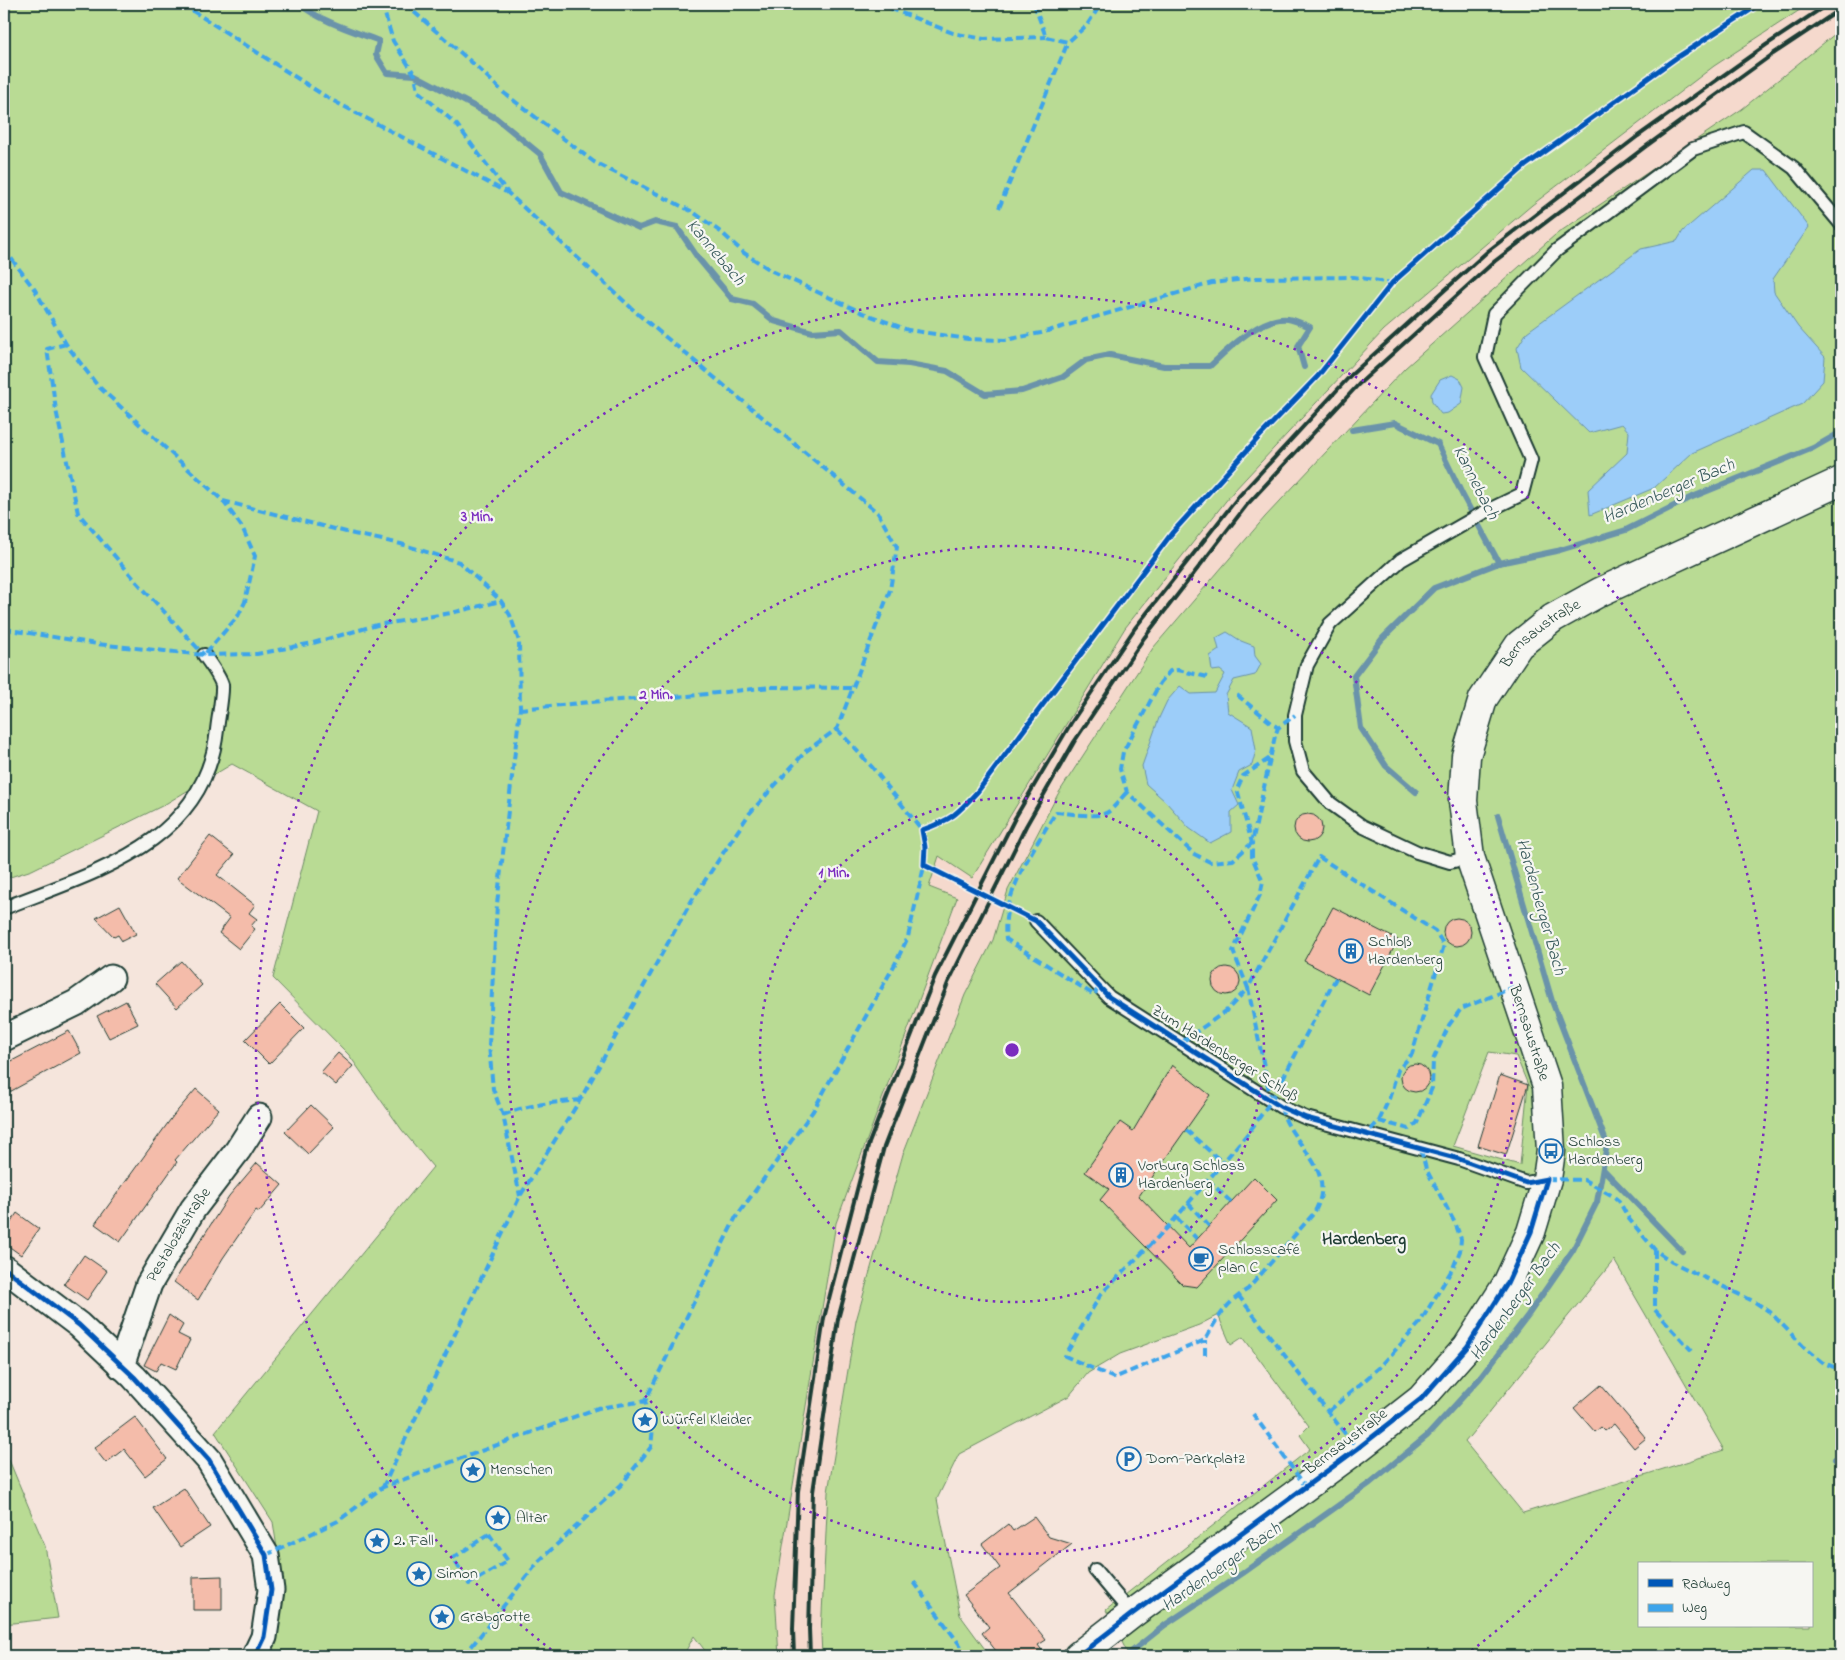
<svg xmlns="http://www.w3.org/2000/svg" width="1845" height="1660" viewBox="0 0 1845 1660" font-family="'Indie Flower',sans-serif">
<rect width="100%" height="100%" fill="#f5e5dc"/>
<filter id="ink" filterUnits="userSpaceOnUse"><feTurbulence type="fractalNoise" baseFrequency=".02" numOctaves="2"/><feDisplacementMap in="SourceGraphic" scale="10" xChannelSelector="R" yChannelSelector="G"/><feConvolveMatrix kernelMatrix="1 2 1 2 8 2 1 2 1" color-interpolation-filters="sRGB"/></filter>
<g filter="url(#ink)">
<path fill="#f5d9cd" d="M 1809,4 L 1841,4 L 1841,29 L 1742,109 L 1265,517 L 1153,648 L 1058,794 L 1008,890 L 993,940 L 903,1154 L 856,1321 L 828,1492 L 821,1634 L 822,1656 L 779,1656 L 775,1595 L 836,1223 L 957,899 L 929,887 L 939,855 L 972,877 L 1125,628 L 1233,492 L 1384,330 L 1532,205 L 1714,66 Z"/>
<path fill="#b9db94" stroke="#6c8c64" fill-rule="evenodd" d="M 4,4 L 1809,4 L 1714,66 L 1532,205 L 1384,330 L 1233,492 L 1125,628 L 972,878 L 939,856 L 929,887 L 957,898 L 836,1223 L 775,1595 L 779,1656 L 709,1656 L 694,1636 L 683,1656 L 249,1656 L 281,1574 L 273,1522 L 215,1432 L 433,1167 L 402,1130 L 349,1055 L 273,978 L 317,811 L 232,764 L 162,806 L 32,870 L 4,879 Z
M 1841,29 L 1841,1656 L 1129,1656 L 1106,1610 L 1310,1449 L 1300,1435 L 1309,1426 L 1243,1337 L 1231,1345 L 1218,1315 L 1199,1325 L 1120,1354 L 1088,1373 L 1069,1396 L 959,1454 L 937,1499 L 960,1615 L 990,1656 L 822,1656 L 821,1634 L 828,1492 L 856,1321 L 903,1154 L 965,995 L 993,940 L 1008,890 L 1058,794 L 1153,648 L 1265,517 L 1405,368 L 1555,235 L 1742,109 ZM 1489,1052 L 1516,1056 L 1528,1085 L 1520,1165 L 1453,1146 ZM 1614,1260 L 1724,1450 L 1523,1513 L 1465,1442 ZM 1639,1564 L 1811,1564 L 1811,1626 L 1639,1626 Z
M 4,1448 L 45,1546 L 58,1618 L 4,1624 Z"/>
<path fill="#9ccdf9" stroke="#6a93aa" d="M 1754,170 L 1766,170 L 1809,227 L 1773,279 L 1774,292 L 1798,327 L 1825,357 L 1823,381 L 1802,404 L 1692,453 L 1654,488 L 1590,515 L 1588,490 L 1627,453 L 1629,432 L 1622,424 L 1589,433 L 1521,367 L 1517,348 L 1527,332 L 1641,249 L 1677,241 L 1683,231 Z
M 1452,375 L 1460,379 L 1464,387 L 1461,404 L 1448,413 L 1441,414 L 1432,402 L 1431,394 L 1440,380 Z
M 1227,632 L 1241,641 L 1254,646 L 1255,656 L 1261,664 L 1255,675 L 1234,680 L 1226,695 L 1228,712 L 1252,727 L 1256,750 L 1252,765 L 1239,772 L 1232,790 L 1239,805 L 1231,812 L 1231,832 L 1210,843 L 1189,828 L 1166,802 L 1146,784 L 1142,766 L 1159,718 L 1167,701 L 1180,686 L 1191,694 L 1215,693 L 1225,674 L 1220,670 L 1212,671 L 1210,656 L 1219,650 L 1216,638 Z"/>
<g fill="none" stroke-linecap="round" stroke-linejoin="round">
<path stroke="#6a93aa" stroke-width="6" d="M 299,4 C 322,22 353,31 379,41 L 376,55 L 387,73 L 415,75 L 496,118 L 540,154 L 561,192 L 639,228 L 655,222 L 677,227 L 698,258 L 732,299 L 753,304 L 774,321 L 812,332 L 841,330 L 878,362 L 909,364 L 947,371 L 985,394 L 1022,391 L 1063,377 L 1086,360 L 1110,355 L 1164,366 L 1210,366 C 1228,349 1261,316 1288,319 C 1295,320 1303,324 1310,327 L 1298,346 L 1304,367
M 1352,430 L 1395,423 L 1438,444 L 1463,496 L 1499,563
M 1416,792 L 1386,766 L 1361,728 L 1354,676 L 1382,639 L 1434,588 L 1499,563 L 1557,551 L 1626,530 L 1690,498 L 1813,448 L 1841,432
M 1603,1169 L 1682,1251
M 1835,1459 L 1841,1463
M 1126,1656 L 1165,1625 L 1243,1573 L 1370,1483 L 1427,1436 L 1480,1378 L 1528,1315 L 1573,1250 L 1597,1202 L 1607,1144 L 1552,1001 L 1498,816"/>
</g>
<path fill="#f4bcaa" stroke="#1f3d34" d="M1294 828a14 14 0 1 1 28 0a14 14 0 1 1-28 0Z
M 210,836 L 234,855 L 217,875 L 255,905 L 249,913 L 257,919 L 251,926 L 255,929 L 239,949 L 219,933 L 230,918 L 177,878 Z
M 120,905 L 136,934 L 122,941 L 118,935 L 114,937 L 96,918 Z
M 1333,907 L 1398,940 L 1369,995 L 1304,961 Z
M1443 932a14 14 0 1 1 28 0a14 14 0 1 1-28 0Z
M 181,961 L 202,985 L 177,1008 L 155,984 Z
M1212 981a14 14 0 1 1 28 0a14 14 0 1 1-28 0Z
M 126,1001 L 138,1024 L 109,1038 L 97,1016 Z
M 280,1004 L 304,1028 L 269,1064 L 245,1040 Z
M 69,1031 L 81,1053 L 4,1095 L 4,1065 Z
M 338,1053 L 353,1066 L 336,1085 L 321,1072 Z
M1401 1078a14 14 0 1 1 28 0a14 14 0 1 1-28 0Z
M 1172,1065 L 1210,1095 L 1139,1196 L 1189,1248 L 1254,1177 L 1277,1200 L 1197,1287 L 1183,1285 L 1100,1200 L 1109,1189 L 1085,1172 L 1120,1122 L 1133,1131 Z
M 1500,1075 L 1528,1085 L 1506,1155 L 1478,1146 Z
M 196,1089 L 219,1109 L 175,1160 L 177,1162 L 120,1242 L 95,1224 L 173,1116 Z
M 311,1105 L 334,1127 L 308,1154 L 285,1132 Z
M 257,1163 L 282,1185 L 259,1212 L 256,1210 L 223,1258 L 198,1300 L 174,1282 L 229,1196 Z
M 17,1213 L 39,1229 L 21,1255 L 4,1243 L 4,1233 Z
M 84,1255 L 107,1271 L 87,1300 L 64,1284 Z
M 169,1315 L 183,1325 L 178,1334 L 190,1340 L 176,1369 L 161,1362 L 156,1371 L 144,1365 Z
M 1601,1385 L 1646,1438 L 1634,1448 L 1614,1424 L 1605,1431 L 1601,1427 L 1595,1432 L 1574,1408 Z
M 135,1417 L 167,1459 L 145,1476 L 124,1449 L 106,1463 L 94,1448 Z
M 184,1488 L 210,1527 L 180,1547 L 153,1508 Z
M 1034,1517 L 1049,1537 L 1072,1544 L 1009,1593 L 1046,1640 L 1038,1645 L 1046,1656 L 1000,1656 L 982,1633 L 989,1627 L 964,1595 L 1000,1568 L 982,1544 L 1008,1524 L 1013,1531 Z
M 222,1576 L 222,1610 L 193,1610 L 193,1577 Z"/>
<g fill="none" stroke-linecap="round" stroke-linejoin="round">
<g stroke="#1f3d34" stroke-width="16">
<path id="service" d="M 1470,857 L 1450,862 L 1417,852 L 1362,826 L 1330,803 L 1303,771 L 1295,741 L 1295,715 L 1307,665 L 1330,624 L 1401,560 L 1485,512 L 1522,494 L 1531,460 L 1485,357 L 1494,314 L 1557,250 L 1693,149 L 1744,132 L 1794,168 L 1841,224
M 4,908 C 94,872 205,844 217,730 C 218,719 223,694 222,685 C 220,677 209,662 204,655
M 1036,921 L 1109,997 L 1281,1107 L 1306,1118 L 1459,1159 L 1526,1183 L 1547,1179
M 1095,1570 L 1132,1614"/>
</g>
<g stroke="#1f3d34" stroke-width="29">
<g id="minor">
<path d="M 4,1038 L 76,1003 L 111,978"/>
<path d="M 4,1268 L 79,1325 L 134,1377 L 209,1460 L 266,1555 L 271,1590 L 264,1637 L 255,1656"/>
<path id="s1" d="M 121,1366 L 149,1284 L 193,1209 L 238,1150 L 259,1117"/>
</g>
</g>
<g stroke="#1f3d34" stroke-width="31">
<g id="secondary">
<path id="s2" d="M 1078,1656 L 1132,1614 L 1357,1449 L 1421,1399 L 1467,1347 L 1507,1284 L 1531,1232 L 1547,1179 L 1551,1151 L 1547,1086 L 1470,857 L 1463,801 L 1466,756 L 1483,699 L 1519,645 L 1553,618 L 1600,592 L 1841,481"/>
</g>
</g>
<use href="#service" stroke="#f6f6f2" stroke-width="12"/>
<use href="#minor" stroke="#f6f6f2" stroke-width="25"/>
<use href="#secondary" stroke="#f6f6f2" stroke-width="28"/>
<path stroke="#1f3d34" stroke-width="4" d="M 794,1656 L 793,1629 L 798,1491 L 824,1318 L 869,1143 L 935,976 L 1015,818 L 1071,723 L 1135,628 L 1239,496 L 1351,375 L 1488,251 L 1638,136 L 1766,45 L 1828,4
M 810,1656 L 809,1629 L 813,1492 L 838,1319 L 884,1147 L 948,983 L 1026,826 L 1074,742 L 1144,638 L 1246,506 L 1359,384 L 1495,261 L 1645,147 L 1773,54 L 1841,9"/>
<path stroke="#3da4eb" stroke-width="4" stroke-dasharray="8 4" stroke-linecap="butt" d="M 182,4 L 328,98 L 506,192
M 382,4 L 393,41 L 415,75 L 418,91 L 457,125 L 508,193 L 639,315 L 878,513 L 897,547 L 890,590 L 837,729 L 806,751 L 749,814 L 692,900 L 580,1100 L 520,1196 L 383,1487
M 405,4 L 477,67 L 504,93 L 594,162 L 693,212 L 722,233 L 744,253 L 772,271 L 863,313 L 908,330 L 968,339 L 1005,340 L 1041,333 L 1212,283 L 1254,278 L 1354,277 L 1392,283
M 879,4 L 953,33 L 984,39 L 1046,37
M 1034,4 L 1046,37 L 1068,42 L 1087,25 L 1101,4
M 999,208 L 1068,42
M 4,249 L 35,290 L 66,344 L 97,385 L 223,501 L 242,527 L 255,556 L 245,602 L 238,616 L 204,655
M 66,344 L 47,349 L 56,410 L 78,513 L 136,581 L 204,655
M 223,501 L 354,534 L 401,544 L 459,562 L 501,601 L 510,615 L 519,641 L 520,709 L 497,904 L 489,1045 L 493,1089 L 503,1115 L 520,1196
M 4,629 L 97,644 L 204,655 L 257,654 L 313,643 L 377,625 L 451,613 L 501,601
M 1207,677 L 1178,670 L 1170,671 L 1160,683 L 1123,752 L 1120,769 L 1127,792 L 1194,854 L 1210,862 L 1233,860 L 1252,843 L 1275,736 L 1278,728 L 1295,715
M 1237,695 L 1278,728
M 520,709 L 601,701 L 689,696 L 771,687 L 852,688
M 837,729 L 872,767 L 922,830 L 923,833
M 1099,987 L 1094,995 L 1006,939 C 1000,896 1035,847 1056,812 C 1069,813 1098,819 1108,812 C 1114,808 1121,798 1127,792
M 1182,1042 L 1226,1011 L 1248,988 L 1233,951 L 1260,895 L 1263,882 L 1252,857 L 1252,843 L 1237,789 L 1243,776 L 1270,758
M 1271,1101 L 1248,988 L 1319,857 L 1435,931 L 1444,945 L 1412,1054 L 1398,1070 L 1389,1099 L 1379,1121 L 1366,1134
M 1281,1107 C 1290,1147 1340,1167 1314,1213 L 1248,1289 C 1226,1303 1217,1318 1205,1340 L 1114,1378 L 1065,1356 L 1101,1294 L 1168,1227 L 1249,1132 L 1271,1101 L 1336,978
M 503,1115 C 529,1104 552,1103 580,1100
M 1379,1121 L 1409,1129 L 1417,1123 L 1432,1088 L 1433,1060 L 1449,1025 L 1461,1009 L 1514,987
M 1186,1130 L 1223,1163
M 1547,1179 L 1584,1180 L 1613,1196 L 1619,1201 L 1629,1219 L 1655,1250 L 1672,1262 L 1755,1302 L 1770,1312 L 1803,1346 L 1824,1363 L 1841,1370
M 1208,1180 L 1231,1202
M 1188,1203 L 1209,1226
M 1176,1217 L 1197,1239
M 1655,1250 L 1655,1310 L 1692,1351
M 1238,1295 L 1357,1449
M 1205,1355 L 1205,1340
M 1329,1411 L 1380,1367 L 1419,1324 L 1453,1268 L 1460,1251 L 1461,1239 L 1456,1225 L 1426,1169 L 1421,1150
M 1253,1414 L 1306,1487
M 489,1534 L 508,1561 L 469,1584 L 453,1558 Z
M 266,1555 L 338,1521 L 383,1487 L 598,1408 L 645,1401
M 914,1582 L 968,1656
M 464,1656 L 539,1561 L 621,1485 L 651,1447 L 653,1427 L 645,1401 L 736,1217 L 813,1111 L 895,964 L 908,937 L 925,862"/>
<g stroke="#f6f6f2" stroke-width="8">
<path id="cycleway" d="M 4,1268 L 79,1325 L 134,1377 L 209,1460 L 266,1555 L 271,1590 L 264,1637 L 255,1656
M 1078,1656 L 1132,1614 L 1357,1449 L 1421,1399 L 1467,1347 L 1507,1284 L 1531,1232 L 1547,1179 L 1526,1183 L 1459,1159 L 1306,1118 L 1281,1107 L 1109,997 L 1036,921 L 924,865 L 925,847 L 922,830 C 953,819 957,814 978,791 L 1172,533 L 1260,436 L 1318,376 L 1392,283 L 1525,166 L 1676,58 L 1760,4"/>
</g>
<use href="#cycleway" stroke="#0057b8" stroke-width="5"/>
</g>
</g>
<g fill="none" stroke="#7b2cbf" stroke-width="2.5" stroke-dasharray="2.5 5">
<circle cx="1012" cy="1050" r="252"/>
<circle cx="1012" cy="1050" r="504"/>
<path d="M557 1654A756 756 0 1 1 1467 1654"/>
</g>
<defs>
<g id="building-ring" transform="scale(1.25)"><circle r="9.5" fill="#f6f6f2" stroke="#1f6fb2" stroke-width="1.5"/><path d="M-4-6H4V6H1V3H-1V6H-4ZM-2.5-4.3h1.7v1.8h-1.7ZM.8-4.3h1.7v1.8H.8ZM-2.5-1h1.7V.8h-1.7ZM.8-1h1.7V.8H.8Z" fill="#1f6fb2"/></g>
<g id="bus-ring" transform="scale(1.25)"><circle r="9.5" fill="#f6f6f2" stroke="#1f6fb2" stroke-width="1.5"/><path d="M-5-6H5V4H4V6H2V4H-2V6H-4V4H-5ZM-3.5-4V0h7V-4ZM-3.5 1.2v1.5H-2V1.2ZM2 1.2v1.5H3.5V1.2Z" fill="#1f6fb2"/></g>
<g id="cafe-ring" transform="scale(1.25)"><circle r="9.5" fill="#f6f6f2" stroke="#1f6fb2" stroke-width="1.5"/><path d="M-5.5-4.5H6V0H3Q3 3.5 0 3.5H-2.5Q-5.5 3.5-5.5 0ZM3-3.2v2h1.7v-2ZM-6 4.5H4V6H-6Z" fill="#1f6fb2"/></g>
<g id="sight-ring" transform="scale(1.25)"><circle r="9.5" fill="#f6f6f2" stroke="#1f6fb2" stroke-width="1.5"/><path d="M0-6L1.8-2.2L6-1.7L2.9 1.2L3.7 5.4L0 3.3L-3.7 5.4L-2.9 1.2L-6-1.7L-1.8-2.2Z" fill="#1f6fb2"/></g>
<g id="parking-ring" transform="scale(1.25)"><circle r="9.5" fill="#f6f6f2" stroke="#1f6fb2" stroke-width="1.5"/><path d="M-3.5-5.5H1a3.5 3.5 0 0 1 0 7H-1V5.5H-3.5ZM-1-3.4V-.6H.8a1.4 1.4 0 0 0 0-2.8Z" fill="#1f6fb2"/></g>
</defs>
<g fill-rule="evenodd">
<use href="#building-ring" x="1351" y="951"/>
<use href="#bus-ring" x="1551" y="1151"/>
<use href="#building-ring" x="1121" y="1175"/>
<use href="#cafe-ring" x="1201" y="1259"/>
<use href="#sight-ring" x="645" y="1420"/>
<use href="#parking-ring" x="1129" y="1459"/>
<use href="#sight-ring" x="473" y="1470"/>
<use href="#sight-ring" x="498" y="1518"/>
<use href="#sight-ring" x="377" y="1541"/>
<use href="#sight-ring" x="419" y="1574"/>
<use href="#sight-ring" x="442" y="1617"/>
</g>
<g text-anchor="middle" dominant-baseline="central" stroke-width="4.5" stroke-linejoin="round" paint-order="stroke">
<g font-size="16" fill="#1f3d34" stroke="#f6f6f2">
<text stroke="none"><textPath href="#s2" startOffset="1270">Bernsaustraße</textPath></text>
<text transform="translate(1529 1033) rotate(72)">Bernsaustraße</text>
<text transform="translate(1225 1054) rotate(32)">Zum Hardenberger Schloß</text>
<text stroke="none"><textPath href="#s1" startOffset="144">Pestalozzistraße</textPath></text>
<text transform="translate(1346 1442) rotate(-37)">Bernsaustraße</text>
</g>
<g font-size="16" fill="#1f3d34" stroke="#f6f6f2" text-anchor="start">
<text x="1368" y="942">Schloß<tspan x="1368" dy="18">Hardenberg</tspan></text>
<text x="1568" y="1142">Schloss<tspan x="1568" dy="18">Hardenberg</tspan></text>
<text x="1138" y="1166">Vorburg Schloss<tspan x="1138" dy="18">Hardenberg</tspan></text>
<text x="1218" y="1250">Schlosscafé<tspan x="1218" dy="18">plan C</tspan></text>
<text x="662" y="1420">Würfel Kleider</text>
<text x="1146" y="1459">Dom-Parkplatz</text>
<text x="490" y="1470">Menschen</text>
<text x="516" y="1518">Altar</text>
<text x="394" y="1541">2. Fall</text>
<text x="436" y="1574">Simon</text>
<text x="460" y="1617">Grabgrotte</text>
</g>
<g font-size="18" font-style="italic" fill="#385a5b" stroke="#f6f6f2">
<text transform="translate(715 253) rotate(50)">Kannebach</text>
<text transform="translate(1475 483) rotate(63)">Kannebach</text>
<text transform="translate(1669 492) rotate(-23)">Hardenberger Bach</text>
<text transform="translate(1540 907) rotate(74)">Hardenberger Bach</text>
<text transform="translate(1516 1302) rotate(-54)">Hardenberger Bach</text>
<text transform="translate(1222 1568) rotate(-35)">Hardenberger Bach</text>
</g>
<g font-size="18" font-weight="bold" fill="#1f3d34" stroke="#f6f6f2">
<text x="1364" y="1240">Hardenberg</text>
</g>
</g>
<circle cx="1012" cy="1050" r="8" fill="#7b2cbf" stroke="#f6f6f2" stroke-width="2.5"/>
<g font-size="15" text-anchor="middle" font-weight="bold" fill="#7b2cbf" stroke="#f6f6f2" stroke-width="4.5" stroke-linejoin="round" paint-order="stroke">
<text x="477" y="521">3 Min.</text>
<text x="656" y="699">2 Min.</text>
<text x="834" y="877">1 Min.</text>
</g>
<rect width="1845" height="1660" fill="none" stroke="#f6f6f2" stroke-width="20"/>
<rect x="10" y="10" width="1825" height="1640" fill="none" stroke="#1f3d34" stroke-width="2" filter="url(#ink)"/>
<rect x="1638" y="1562" width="175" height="65" fill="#f6f6f2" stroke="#a0aca6"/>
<rect x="1648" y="1579" width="25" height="8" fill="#0057b8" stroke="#a0aca6"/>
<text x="1682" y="1588" font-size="15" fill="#1f3d34">Radweg</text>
<rect x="1648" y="1604" width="25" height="8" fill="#3da4eb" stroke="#a0aca6"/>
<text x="1682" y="1612" font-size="15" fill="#1f3d34">Weg</text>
</svg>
